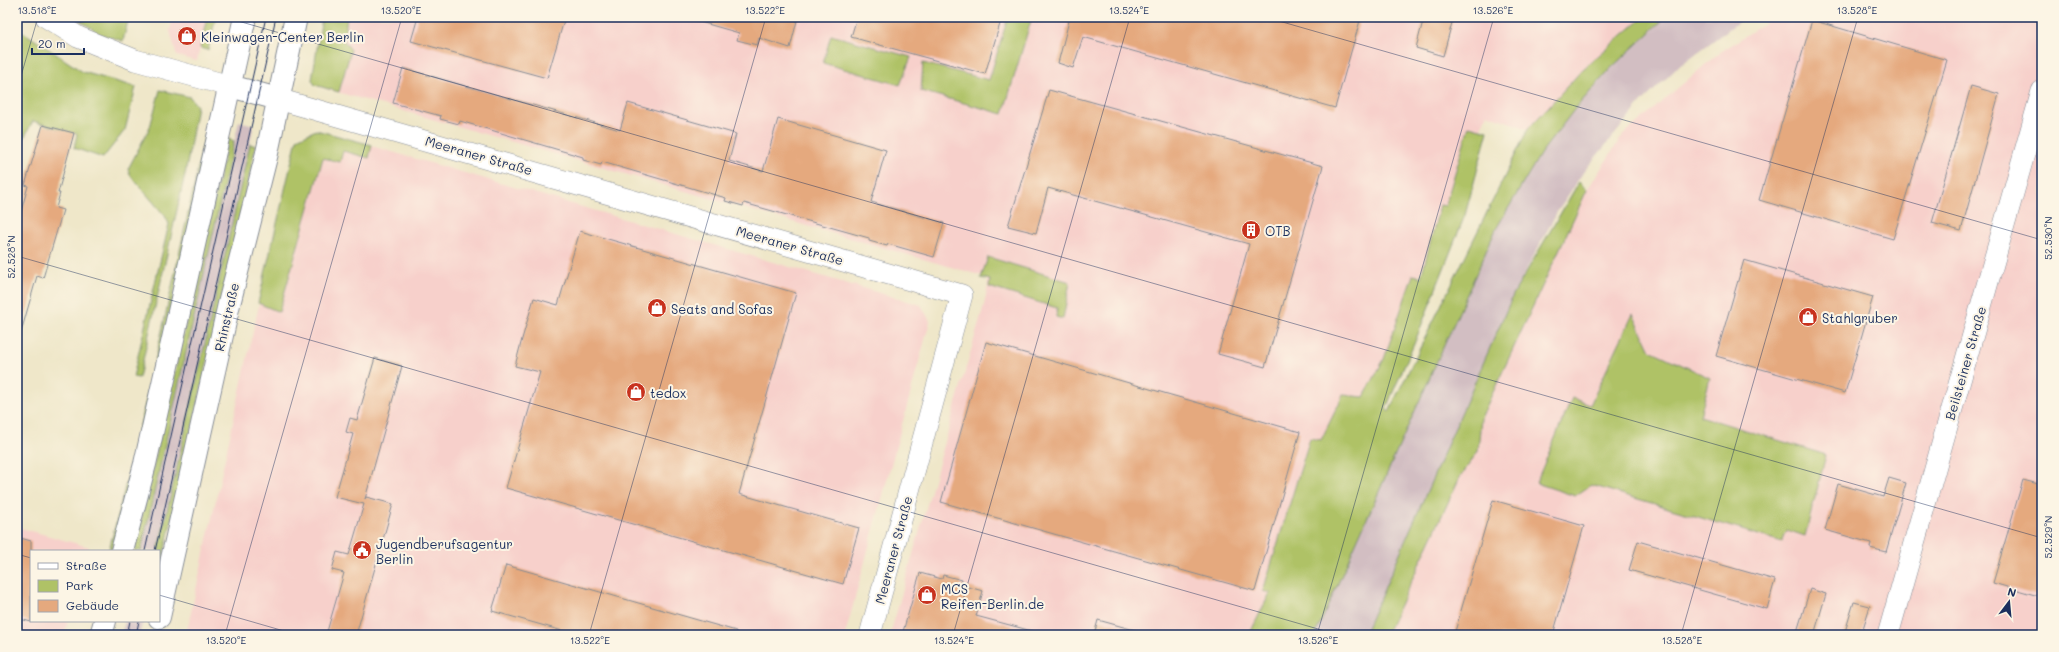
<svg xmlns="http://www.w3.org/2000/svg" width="2059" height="652" viewBox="0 0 2059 652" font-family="Mali,sans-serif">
<rect width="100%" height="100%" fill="#fcf5e5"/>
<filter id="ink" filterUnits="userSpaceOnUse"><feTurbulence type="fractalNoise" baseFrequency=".025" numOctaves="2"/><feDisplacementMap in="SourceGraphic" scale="8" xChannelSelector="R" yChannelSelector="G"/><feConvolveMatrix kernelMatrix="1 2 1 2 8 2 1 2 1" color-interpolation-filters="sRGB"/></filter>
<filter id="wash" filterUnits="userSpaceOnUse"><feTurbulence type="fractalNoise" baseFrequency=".012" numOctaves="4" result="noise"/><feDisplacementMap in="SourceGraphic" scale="16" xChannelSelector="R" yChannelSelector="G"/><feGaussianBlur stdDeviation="0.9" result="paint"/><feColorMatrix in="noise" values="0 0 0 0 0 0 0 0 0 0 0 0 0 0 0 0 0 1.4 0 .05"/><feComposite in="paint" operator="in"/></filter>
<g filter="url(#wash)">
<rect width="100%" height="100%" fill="#efe7c9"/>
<path fill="#f7d0cb" d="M 173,17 L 207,17 L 197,61 L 177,56 L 170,31 Z
M 330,17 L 1645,17 L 1528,129 L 1487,114 L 1384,359 L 1249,635 L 890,635 L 984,305 L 988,285 L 986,277 L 316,86 L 315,83 Z
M 1774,17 L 2042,17 L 2042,635 L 1377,635 L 1513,335 L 1587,190 L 1623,135 L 1719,53 Z
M 316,130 L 921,305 L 930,321 L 845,635 L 186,635 L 257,314 L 299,138 Z
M 17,527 L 89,547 L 88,551 L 31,551 L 31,621 L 68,621 L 64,635 L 26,635 L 17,632 Z"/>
<path fill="#d2bec2" d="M 1666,17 L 1745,17 L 1678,67 L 1642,102 L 1584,171 L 1557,212 L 1514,293 L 1364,635 L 1314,635 L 1496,229 L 1541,153 L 1574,110 L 1611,68 Z
M 239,121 L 254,125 L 158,551 L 141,551 Z
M 125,621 L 143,621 L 139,635 L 121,635 Z"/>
<path fill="#afc266" stroke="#657862" d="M 75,17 L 129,17 L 123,41 L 100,34 Z
M 207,17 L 216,17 L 208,50 L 200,48 Z
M 322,17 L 347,17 L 344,41 L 351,50 L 339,92 L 315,85 L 312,80 Z
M 1008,17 L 1032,17 L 1003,114 L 921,91 L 923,63 L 989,80 Z
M 1643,17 L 1666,17 L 1611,68 L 1574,110 L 1541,153 L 1496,229 L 1315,635 L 1249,635 L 1270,593 L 1263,591 L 1310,438 L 1321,440 L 1343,395 L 1364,397 L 1384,359 L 1413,275 L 1421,277 L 1440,205 L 1445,206 L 1469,126 L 1488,131 L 1465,215 L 1414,344 L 1386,408 L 1389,411 L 1528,129 L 1583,69 Z
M 17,28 L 83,72 L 136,87 L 125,130 L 103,158 L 74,148 L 77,134 L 33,121 L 17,151 Z
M 831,35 L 911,57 L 900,85 L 823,63 Z
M 160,90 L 190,97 L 197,106 L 186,170 L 139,378 L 133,377 L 169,224 L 165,216 L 130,175 L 128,169 L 150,127 Z
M 316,130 L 372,145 L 369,158 L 343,151 L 340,162 L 323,158 L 279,312 L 258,303 L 297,139 Z
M 205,135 L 210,136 L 139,449 L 112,551 L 109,550 C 145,412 175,274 205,135 Z
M 228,139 L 234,141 L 141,551 L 134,551 Z
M 250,144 L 256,146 L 159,576 L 158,551 Z
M 1579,182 L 1587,190 L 1481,418 L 1478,451 L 1459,479 L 1386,635 L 1364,635 L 1514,293 Z
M 988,257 L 1070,282 L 1063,319 L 1056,317 L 1057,308 L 989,287 L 990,280 L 981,278 Z
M 1633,314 L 1650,350 L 1710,378 L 1700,416 L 1826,455 L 1805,536 L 1787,530 L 1782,542 L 1591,485 L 1575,496 L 1536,483 L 1572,398 L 1590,405 Z"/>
<g id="blocks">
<path fill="#e5a97e" d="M 418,17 L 565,17 L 547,78 L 411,41 Z
M 697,17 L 798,17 L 790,48 L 759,38 L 757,45 L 737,40 L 739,33 L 697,21 Z
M 857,17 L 1002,17 L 985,74 L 851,37 Z
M 1070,17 L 1361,17 L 1335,108 L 1083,37 L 1073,68 L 1058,63 Z
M 1424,17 L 1446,17 L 1453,19 L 1443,56 L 1416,48 Z
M 1812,20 L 1947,60 L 1893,239 L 1759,200 Z
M 403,68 L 620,130 L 628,103 L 736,134 L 729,161 L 763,171 L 778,119 L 886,150 L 871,202 L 944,223 L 934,257 L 888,244 L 887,246 L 869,241 L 869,238 L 744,203 L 743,206 L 725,201 L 726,198 L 602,162 L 601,165 L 583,160 L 583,157 L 460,121 L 459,124 L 440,119 L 441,116 L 393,103 Z
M 1971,86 L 1999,94 L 1961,231 L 1932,223 Z
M 1049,90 L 1323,166 L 1265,367 L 1218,354 L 1249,244 L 1048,188 L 1036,233 L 1008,226 Z
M 43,125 L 74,133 L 58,193 L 60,193 L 56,208 L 63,210 L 43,278 L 37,276 L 21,332 L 17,331 L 17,226 L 28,186 L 25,185 Z
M 580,231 L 796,293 L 739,494 L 859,528 L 843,584 L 506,488 L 540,372 L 515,366 L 522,339 L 534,298 L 558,305 Z
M 1744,260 L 1873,297 L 1845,393 L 1716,356 Z
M 986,342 L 1300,432 L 1255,591 L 941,502 Z
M 375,358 L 402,366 L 365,499 L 366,497 L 393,504 L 356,635 L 326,635 L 344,573 L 332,570 L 337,552 L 349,555 L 364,504 L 335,497 L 353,434 L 346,432 L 350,418 L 357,420 Z
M 1889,478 L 1906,483 L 1886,552 L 1870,548 L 1871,543 L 1825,530 L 1838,484 L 1883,497 Z
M 2023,480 L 2042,485 L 2042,597 L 1993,583 Z
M 1493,500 L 1584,526 L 1553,635 L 1454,635 Z
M 17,537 L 31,541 L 31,622 L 17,618 Z
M 1638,541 L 1775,580 L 1767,609 L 1629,570 Z
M 506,565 L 736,631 L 736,635 L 577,635 L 492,611 Z
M 920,573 L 942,579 L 943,575 L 962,580 L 961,585 L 983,591 L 976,616 L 1032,631 L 1031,635 L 902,635 Z
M 1810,589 L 1826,594 L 1814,635 L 1796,635 Z
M 1854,602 L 1870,606 L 1861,635 L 1844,635 Z
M 1098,620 L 1138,631 L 1137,635 L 1094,635 Z"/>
</g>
</g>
<g filter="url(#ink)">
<use href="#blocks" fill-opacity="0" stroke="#858b94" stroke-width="1"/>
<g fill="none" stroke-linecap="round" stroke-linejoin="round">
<g stroke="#858b94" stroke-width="22">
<path id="minor" d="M 46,17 L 78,37 L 135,60 L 230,86
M 278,99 L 962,295 L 870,635
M 1888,635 L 2042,91"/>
</g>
<g stroke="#858b94" stroke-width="24">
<path id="secondary" d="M 230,86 L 278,99
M 122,551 L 145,464 L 245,17
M 159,617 L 229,304 L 267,153 L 296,17
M 101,635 L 105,621"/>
</g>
<use href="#minor" stroke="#fff" stroke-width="21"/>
<use href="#secondary" stroke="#fff" stroke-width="22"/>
<path stroke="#1b2f5e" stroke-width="1" d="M 145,551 L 266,17
M 155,551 L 276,17
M 127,635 L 130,621
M 136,635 L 139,621"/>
</g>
</g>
<path fill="none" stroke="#1b2f5e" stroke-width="1" stroke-opacity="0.45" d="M 224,17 L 2042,538M 1265,17 L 2042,240M 17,90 L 38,17M 17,256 L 1339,635M 17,554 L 31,558M 159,595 L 298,635M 225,635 L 402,17M 589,635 L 766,17M 953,635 L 1130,17M 1317,635 L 1494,17M 1681,635 L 1858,17"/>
<defs>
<g id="shop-disc" transform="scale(1)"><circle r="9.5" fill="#c8321e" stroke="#fcf5e5"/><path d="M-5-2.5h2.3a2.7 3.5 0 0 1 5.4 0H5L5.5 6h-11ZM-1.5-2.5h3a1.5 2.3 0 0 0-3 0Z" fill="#fff"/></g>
<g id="building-disc" transform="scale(1)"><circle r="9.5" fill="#c8321e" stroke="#fcf5e5"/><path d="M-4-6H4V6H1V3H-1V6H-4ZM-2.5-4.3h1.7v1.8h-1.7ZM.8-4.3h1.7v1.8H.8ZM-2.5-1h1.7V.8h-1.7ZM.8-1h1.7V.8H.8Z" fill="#fff"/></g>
<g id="civic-disc" transform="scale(1)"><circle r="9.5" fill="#c8321e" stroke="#fcf5e5"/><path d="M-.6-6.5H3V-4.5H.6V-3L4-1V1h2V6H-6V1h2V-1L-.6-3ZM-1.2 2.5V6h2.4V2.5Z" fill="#fff"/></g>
</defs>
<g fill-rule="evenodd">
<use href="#shop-disc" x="187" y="36"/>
<use href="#building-disc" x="1251" y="230"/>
<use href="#shop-disc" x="657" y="308"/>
<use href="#shop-disc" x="1808" y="317"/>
<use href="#shop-disc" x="636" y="392"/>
<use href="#civic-disc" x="362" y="550"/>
<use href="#shop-disc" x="927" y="595"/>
</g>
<g text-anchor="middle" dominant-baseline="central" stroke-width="4" stroke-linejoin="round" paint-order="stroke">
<g font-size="13" fill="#1b2f5e" stroke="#fcf5e5" text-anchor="start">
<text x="201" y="36">Kleinwagen-Center Berlin</text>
<text x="1265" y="230">OTB</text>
<text x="671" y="308">Seats and Sofas</text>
<text x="1822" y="317">Stahlgruber</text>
<text x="650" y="392">tedox</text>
<text x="376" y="543">Jugendberufsagentur<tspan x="376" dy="15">Berlin</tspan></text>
<text x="941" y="588">MCS<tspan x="941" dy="15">Reifen-Berlin.de</tspan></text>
</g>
<g font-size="13" fill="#1b2f5e" stroke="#fcf5e5">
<text transform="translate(479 155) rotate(16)">Meeraner Straße</text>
<text transform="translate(790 245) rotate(16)">Meeraner Straße</text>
<text transform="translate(226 317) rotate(-77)">Rhinstraße</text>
<text transform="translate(1965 363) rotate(-74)">Beilsteiner Straße</text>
<text transform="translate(893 550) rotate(-75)">Meeraner Straße</text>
</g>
</g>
<rect width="2059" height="652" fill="none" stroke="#fcf5e5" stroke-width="44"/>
<rect x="30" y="550" width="130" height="72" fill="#fcf5e5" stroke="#a2a6af"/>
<rect x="38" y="563" width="20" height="6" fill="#ffffff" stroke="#a2a6af"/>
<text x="66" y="570" font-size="12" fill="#1b2f5e">Straße</text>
<rect x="38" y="580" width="20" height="12" fill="#afc266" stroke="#a2a6af"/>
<text x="66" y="590" font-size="12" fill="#1b2f5e">Park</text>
<rect x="38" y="600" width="20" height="12" fill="#e5a97e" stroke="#a2a6af"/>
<text x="66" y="610" font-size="12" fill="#1b2f5e">Gebäude</text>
<g transform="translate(2009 602) rotate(16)" stroke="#fcf5e5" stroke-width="3" paint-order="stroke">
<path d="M0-3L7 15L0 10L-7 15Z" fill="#1b2f5e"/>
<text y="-6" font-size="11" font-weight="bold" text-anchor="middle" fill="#1b2f5e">N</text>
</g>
<path d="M32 48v6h52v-6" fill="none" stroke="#1b2f5e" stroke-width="2"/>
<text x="38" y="48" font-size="12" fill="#1b2f5e" stroke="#fcf5e5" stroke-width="3" paint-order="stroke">20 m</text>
<rect x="22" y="22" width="2015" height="608" fill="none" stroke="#1b2f5e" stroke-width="1.5"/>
<g font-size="10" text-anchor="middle" fill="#1b2f5e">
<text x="37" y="14">13.518°E</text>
<text x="401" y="14">13.520°E</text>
<text x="765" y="14">13.522°E</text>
<text x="1129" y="14">13.524°E</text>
<text x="1493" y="14">13.526°E</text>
<text x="1857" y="14">13.528°E</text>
<text transform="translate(2048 238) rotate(-90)" y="4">52.530°N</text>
<text transform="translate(11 257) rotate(-90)" y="4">52.528°N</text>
<text transform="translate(2048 537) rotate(-90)" y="4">52.529°N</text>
<text x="226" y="644">13.520°E</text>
<text x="590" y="644">13.522°E</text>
<text x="954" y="644">13.524°E</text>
<text x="1318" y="644">13.526°E</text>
<text x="1682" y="644">13.528°E</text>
</g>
</svg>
